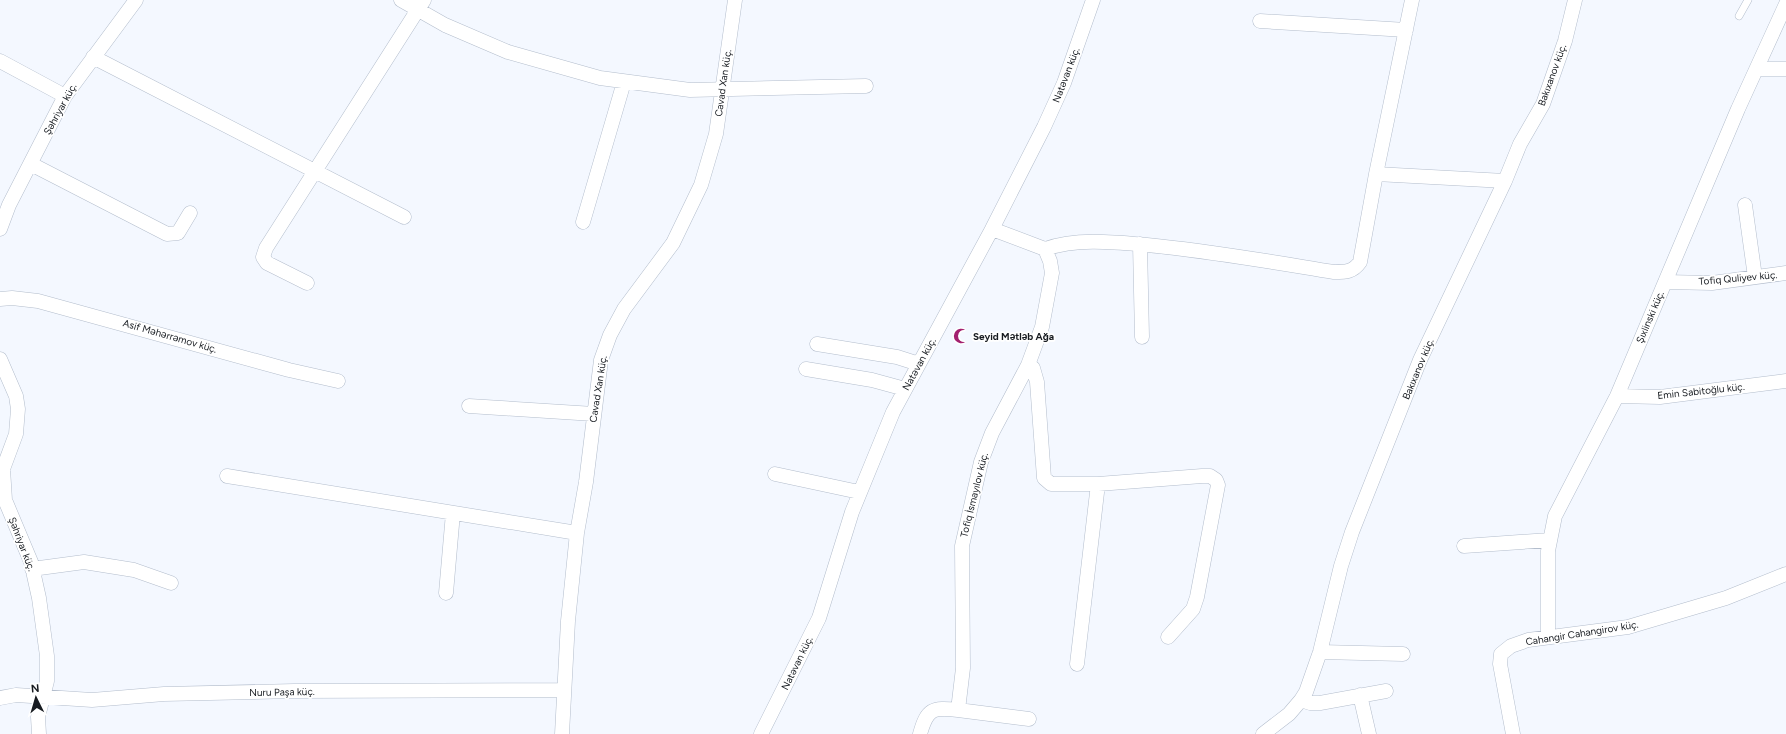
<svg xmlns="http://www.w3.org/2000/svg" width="1786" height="734" viewBox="0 0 1786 734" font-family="Figtree,sans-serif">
<rect width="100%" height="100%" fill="#f4f8ff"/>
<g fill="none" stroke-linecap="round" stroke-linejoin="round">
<g stroke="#b3bdcc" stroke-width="8">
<path id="service" d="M 1739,16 L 1748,0"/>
</g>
<g stroke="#b3bdcc" stroke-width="15">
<path id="minor" d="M 401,0 L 445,25 L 508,52 L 600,78 L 690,90 L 866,86
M 1260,21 L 1406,30
M 93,57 L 404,217
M 0,61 L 65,96
M 1757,69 L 1786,69
M 31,164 L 167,234 L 178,233 L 190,213
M 1376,174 L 1505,181
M 1745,205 L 1755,277
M 583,222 L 624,82
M 0,229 L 9,205 L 65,96 L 136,0
M 1140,244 L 1142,337
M 1045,249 C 1077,238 1113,242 1147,245 C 1210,251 1272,262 1334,272 C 1346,272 1353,272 1360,262 L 1376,174 L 1412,0
M 1665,282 L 1712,283 L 1786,273
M 307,283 L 267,263 L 263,257 L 266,248 L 424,0
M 0,299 L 12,298 L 38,301 L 289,370 L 338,381
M 817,344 L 897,357 L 919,364
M 0,359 L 16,396 L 18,409 L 16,434 L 3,469 L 5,500 L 31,562 L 39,598 L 47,656 L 47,681 L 38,717 L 39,734
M 1028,365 L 1033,368 L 1037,382 L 1044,478 L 1051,484 L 1098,484 L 1202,476 L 1210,476 L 1216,480 L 1218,485 L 1197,597 L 1193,609 L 1168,637
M 806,369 L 872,380 L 905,389
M 1617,396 L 1660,397 L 1786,381
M 469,406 L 594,414
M 775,474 L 859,492
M 227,476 L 577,533
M 1464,546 L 1549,540
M 32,569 L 84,562 L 134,570 L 171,583
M 446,593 L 453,513
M 1548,636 L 1548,551 L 1555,516 L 1617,396 L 1738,109 L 1786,4
M 1320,652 L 1403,654
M 1077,664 L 1098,484
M 1360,695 L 1369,734
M 0,698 L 16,695 L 92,700 L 164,694 L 294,691 L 564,690
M 1301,700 L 1310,703 L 1320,703 L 1386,691
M 958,710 L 1029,719
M 562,734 L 568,621 L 577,533 L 586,482 L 601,360 L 610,335 L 624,309 L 673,243 L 701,185 L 716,134 L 735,0
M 761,734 L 819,618 L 852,512 L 893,412 L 992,229 L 1044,127 L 1064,83 L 1093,0
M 920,734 C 927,709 932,707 958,710 L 963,668 L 962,546 L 981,462 L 992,433 L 1028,365 L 1042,327 L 1052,273 L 1050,261 L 1045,249 L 992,229
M 1263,734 L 1289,714 L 1301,700 L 1306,692 L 1320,652 L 1341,566 L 1352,532 L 1420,360 L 1505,181 L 1520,144 L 1543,104 L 1565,41 L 1575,0
M 1513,734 L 1500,664 L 1501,654 L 1511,646 L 1528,640 L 1628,627 L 1726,598 L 1786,574"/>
</g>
<use href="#service" stroke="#fff" stroke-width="7"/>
<use href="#minor" stroke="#fff" stroke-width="14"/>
</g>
<defs>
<g id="mosque-bare" transform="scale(1.2)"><path d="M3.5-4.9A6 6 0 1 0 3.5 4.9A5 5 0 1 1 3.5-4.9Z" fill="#a3206f" stroke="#fff" stroke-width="2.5" paint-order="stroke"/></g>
</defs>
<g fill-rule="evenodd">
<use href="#mosque-bare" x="961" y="336"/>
</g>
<g text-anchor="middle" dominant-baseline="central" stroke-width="3.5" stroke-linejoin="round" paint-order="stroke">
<g font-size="10" fill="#171b20" stroke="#fff">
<text transform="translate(1066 75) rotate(-69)">Natəvan küç.</text>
<text transform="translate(1552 75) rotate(-70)">Bakıxanov küç.</text>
<text transform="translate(723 83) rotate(-82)">Cavad Xan küç.</text>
<text transform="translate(60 109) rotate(-61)">Şəhriyar küç.</text>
<text transform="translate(1738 278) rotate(-5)">Tofiq Quliyev küç.</text>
<text transform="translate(1650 317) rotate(-67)">Şıxlinski küç.</text>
<text transform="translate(170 336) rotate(16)">Asif Məhərrəmov küç.</text>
<text transform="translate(919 364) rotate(-61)">Natəvan küç.</text>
<text transform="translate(1418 369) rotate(-67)">Bakıxanov küç.</text>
<text transform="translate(598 389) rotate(-81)">Cavad Xan küç.</text>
<text transform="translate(1701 391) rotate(-6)">Emin Sabitoğlu küç.</text>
<text transform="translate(974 495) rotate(-76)">Tofiq İsmayılov küç.</text>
<text transform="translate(22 544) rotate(69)">Şəhriyar küç.</text>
<text transform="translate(1582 633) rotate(-9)">Cahangir Cahangirov küç.</text>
<text transform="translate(797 663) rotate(-64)">Natəvan küç.</text>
<text transform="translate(282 692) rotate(-1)">Nuru Paşa küç.</text>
</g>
<g font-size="10" font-weight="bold" fill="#171b20" stroke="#fff" text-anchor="start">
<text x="973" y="336">Seyid Mətləb Ağa</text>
</g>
</g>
<g transform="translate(36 698) rotate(355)" stroke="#ffffff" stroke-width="3" paint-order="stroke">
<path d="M0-3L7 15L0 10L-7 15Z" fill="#171b20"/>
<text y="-6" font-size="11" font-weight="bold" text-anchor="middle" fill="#171b20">N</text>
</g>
</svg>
